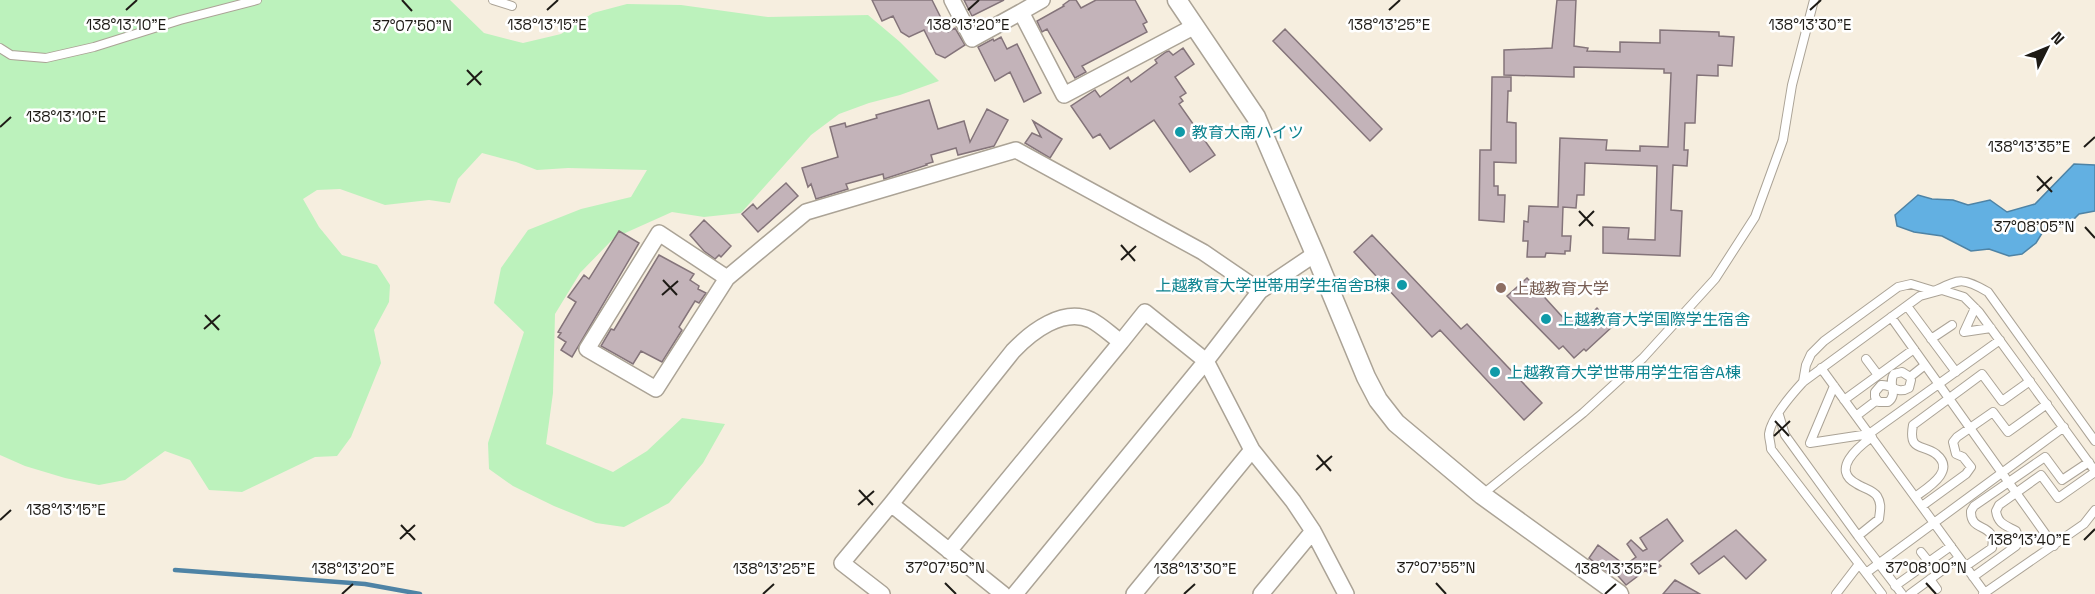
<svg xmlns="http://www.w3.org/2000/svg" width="2095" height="594" viewBox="0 0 2095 594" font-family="'Space Grotesk','Noto Sans JP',sans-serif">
<rect width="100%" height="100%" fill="#f6eedf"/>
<path fill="#bcf2bc" d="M 0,0 L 450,0 L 484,33 L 523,43 L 561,34 L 593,13 L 627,4 L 681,5 L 768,17 L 868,15 L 900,42 L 939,81 L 900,95 L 869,103 L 839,114 L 811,135 L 741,213 L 704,217 L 672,212 L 614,238 L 580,273 L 555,314 L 553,393 L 546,444 L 613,472 L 647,451 L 682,418 L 725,424 L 703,463 L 669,503 L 624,527 L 596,523 L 554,506 L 513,486 L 489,469 L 488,443 L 524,332 L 494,303 L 501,268 L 528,230 L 581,209 L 631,197 L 647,170 L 568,168 L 537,170 L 516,162 L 482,153 L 458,179 L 450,203 L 429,200 L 385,205 L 340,189 L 317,190 L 303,199 L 319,227 L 342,255 L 377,265 L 390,285 L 389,302 L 374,330 L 381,363 L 351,437 L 337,456 L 315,457 L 242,492 L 209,490 L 190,460 L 165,451 L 125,480 L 99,485 L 65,478 L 25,466 L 0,455 Z"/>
<path fill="#62b0e2" stroke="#4e83a5" stroke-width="1.5" d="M 2074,164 L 2095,165 L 2095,211 L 2079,214 L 2069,224 L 2056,228 L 2044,230 L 2036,243 L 2022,254 L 2009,256 L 1989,249 L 1971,251 L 1942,236 L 1914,232 L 1897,226 L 1895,215 L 1918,195 L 1932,199 L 1953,200 L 1968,205 L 1990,200 L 2007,212 L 2035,204 Z"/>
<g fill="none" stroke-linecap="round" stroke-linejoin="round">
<path stroke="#4e83a5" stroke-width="4.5" d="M 175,570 L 365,584 L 420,594"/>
</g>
<path fill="#c3b3b9" stroke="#84747a" stroke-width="1.5" d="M 872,0 L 932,0 L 948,32 L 955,28 L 965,45 L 945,58 L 936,54 L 924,30 L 909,37 L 901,32 L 893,16 L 882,21 Z
M 964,0 L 1004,0 L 972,16 Z
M 1070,0 L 1076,0 L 1081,8 L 1096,0 L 1135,0 L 1147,22 L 1143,24 L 1147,32 L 1082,66 L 1086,72 L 1075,78 L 1047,29 L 1042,32 L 1037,21 L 1064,6 L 1063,5 Z
M 1557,0 L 1576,0 L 1574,46 L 1588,48 L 1587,51 L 1620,52 L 1620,42 L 1660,43 L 1660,30 L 1719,32 L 1719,36 L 1734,37 L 1732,66 L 1718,65 L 1718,76 L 1697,75 L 1695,123 L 1685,123 L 1684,150 L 1688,150 L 1687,166 L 1673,165 L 1671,210 L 1682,211 L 1680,256 L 1603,253 L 1603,227 L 1629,228 L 1628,239 L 1655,240 L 1657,166 L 1585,163 L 1584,195 L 1577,195 L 1576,208 L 1563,207 L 1562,236 L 1571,236 L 1570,251 L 1565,251 L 1565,254 L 1546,253 L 1545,257 L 1527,257 L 1528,241 L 1523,241 L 1524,221 L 1528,222 L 1529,206 L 1558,207 L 1560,138 L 1607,140 L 1606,150 L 1640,151 L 1640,146 L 1668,147 L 1671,73 L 1664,73 L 1664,69 L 1574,67 L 1574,77 L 1504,75 L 1504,50 L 1552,48 Z
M 1285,29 L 1382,129 L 1370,141 L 1273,41 Z
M 1001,37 L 1007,49 L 1017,44 L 1041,93 L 1024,102 L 1010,72 L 995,81 L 978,47 L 993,39 L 994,41 Z
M 1183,48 L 1194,64 L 1175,77 L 1186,93 L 1180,97 L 1183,101 L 1179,104 L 1215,155 L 1190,172 L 1154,120 L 1110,149 L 1100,134 L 1093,138 L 1071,106 L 1095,90 L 1100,97 L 1128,77 L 1131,82 L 1157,63 L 1155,60 L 1166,52 L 1169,51 L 1173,55 Z
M 1492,77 L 1511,77 L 1511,91 L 1508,91 L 1507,122 L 1516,123 L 1516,163 L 1494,162 L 1494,186 L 1498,186 L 1498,195 L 1505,195 L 1504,222 L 1479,220 L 1480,150 L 1491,150 Z
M 929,100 L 938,129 L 964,121 L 970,142 L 987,109 L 1008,120 L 994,146 L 958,155 L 956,148 L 931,155 L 933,162 L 926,164 L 927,165 L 884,179 L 883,174 L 846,184 L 848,189 L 816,199 L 811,184 L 808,187 L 802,168 L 838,157 L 830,127 L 845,123 L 846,127 L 877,118 L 876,115 Z
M 1033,121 L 1062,139 L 1050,158 L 1025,143 L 1032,133 L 1041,137 Z
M 786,183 L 798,196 L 758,232 L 742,214 L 753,204 L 757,209 Z
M 704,220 L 731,246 L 721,257 L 719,255 L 715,259 L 704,251 L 690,235 Z
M 619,231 L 639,243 L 572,357 L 561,350 L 566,342 L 558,337 L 561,333 L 558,332 L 576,302 L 568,297 L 584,275 L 589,279 Z
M 1372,235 L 1461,329 L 1467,324 L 1542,403 L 1524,420 L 1440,330 L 1432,337 L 1354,252 Z
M 659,255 L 694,274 L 690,280 L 699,286 L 698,289 L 706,293 L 699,303 L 695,301 L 679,327 L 682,330 L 662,362 L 641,351 L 633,364 L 601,346 L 611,329 L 614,330 Z
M 1527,278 L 1567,322 L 1571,317 L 1579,325 L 1597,308 L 1613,326 L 1586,351 L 1584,349 L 1574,358 L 1563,346 L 1559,349 L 1507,296 Z
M 1667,519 L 1683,541 L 1657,563 L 1661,566 L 1649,574 L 1646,570 L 1626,585 L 1612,569 L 1609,573 L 1589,558 L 1598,545 L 1625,565 L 1636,557 L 1627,544 L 1631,540 L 1643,551 L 1647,549 L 1640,538 Z
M 1736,530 L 1766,560 L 1746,579 L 1724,556 L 1699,574 L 1691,564 Z
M 1675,580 L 1700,594 L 1663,594 Z"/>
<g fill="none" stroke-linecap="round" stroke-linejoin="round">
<g stroke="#aba396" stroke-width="10">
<path id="service" d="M 493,0 L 512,6
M 0,48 L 11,55 L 46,58 L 94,47 L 180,20 L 257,0
M 1907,306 L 1956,372
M 1975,308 L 1964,332 L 1991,328
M 1891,317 L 2054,546
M 1931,339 L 1952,325
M 1866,359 L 1878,375
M 1821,368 L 1985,593
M 1910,377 L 1902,372 L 1894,374 C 1887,384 1899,394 1888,402 L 1879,402 L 1875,397 L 1875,392 L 1881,385 C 1892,384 1897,395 1909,388 L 1911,380 L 1910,377 L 1925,365
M 1803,382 L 1806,365 L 1811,354 L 1824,341 L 1898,287 L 1911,284 L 1934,291 C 1960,279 1962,277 1988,292 L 2095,441
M 1834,386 L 1810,443 L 1869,434 L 2000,340
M 1844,400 L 1914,349
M 1779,415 L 1785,435 L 1858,536 L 1902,594
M 1856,416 L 1877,400
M 1483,494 L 1583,413 L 1643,358 L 1715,279 L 1755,217 L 1783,140 L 1792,85 L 1814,0
M 1915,497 C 1927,488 1957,471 1936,454 C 1923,444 1908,452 1913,425 L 1982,374 L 2002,401 L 2030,381
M 1922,506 L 1966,474 L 1971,467 L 1963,457 L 1956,454 L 1953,442 L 1957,437 L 1993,412 L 2008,432 L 2047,404
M 1858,536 L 1879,519 C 1880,510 1882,504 1877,496 C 1873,490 1863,488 1857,484 C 1830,470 1858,447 1872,437
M 1921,552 L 1929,562
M 1966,566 L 1992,548 C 1997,521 1970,534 1971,511 L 1974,506 L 2045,457 L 2062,480 L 2089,462
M 1866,573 L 2064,427
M 1973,577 L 2016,546 L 2019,538 L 2016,531 C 2005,525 1998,524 1996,511 L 1999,505 L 2041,475 L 2058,498 L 2095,472
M 1930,579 L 1937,589
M 1895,586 L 1951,546
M 1836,594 L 1859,564
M 1882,594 L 1771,449 C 1771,444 1769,439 1769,434 C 1771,418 1792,394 1803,382 L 1920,296 L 1942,290 L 1964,297 L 1979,312 L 2095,471
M 1910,594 L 1959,558
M 1983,594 L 2084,524 L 2095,510"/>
</g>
<g stroke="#aba396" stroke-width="18">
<path id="minor" d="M 952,0 L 972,39 L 1021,12 L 1064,95 L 1195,26
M 1021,12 L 1042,0
M 727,278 L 659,233 L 587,349 L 656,389 L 727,278 L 806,212 L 1016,150 L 1203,252 L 1260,291
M 891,504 L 1003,594
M 949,551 L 1121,342
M 882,594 L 842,563 L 891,504 L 1013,351 C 1031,332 1063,307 1091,320 C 1101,325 1111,335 1121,342 L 1145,312 L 1206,361 L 1252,450 L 1293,501 L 1313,531 L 1346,594
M 1015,594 L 1206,361 L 1260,291 L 1315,254
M 1134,594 L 1252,450
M 1261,594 L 1313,531"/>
</g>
<g stroke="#aba396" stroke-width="21">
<path id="tertiary" d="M 1177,0 L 1256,117 L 1315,254 L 1366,377 L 1378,400 L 1396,423 L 1482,495 L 1619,594"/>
</g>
<use href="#service" stroke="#fff" stroke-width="8"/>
<use href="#minor" stroke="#fff" stroke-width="15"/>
<use href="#tertiary" stroke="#fff" stroke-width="18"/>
</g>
<path fill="none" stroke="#1e1b16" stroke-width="2" d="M 402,0 L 412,11M 126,10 L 137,0M 547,10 L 558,0M 968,10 L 979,0M 1389,10 L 1400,0M 1810,10 L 1821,0M 467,70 L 481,85M 467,85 L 482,71M 0,127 L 11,117M 2084,147 L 2095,137M 2037,176 L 2052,192M 2037,191 L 2052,177M 1579,211 L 1593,226M 1579,226 L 1594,211M 2085,227 L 2095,238M 1121,245 L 1135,261M 1121,260 L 1136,246M 663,280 L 677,295M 662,295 L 678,281M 205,315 L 219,330M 204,329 L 220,315M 1775,421 L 1789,436M 1774,436 L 1790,421M 1317,455 L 1331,471M 1316,470 L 1332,456M 859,490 L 873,505M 858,505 L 874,491M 0,520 L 11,510M 401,525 L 415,540M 400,539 L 415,525M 2084,540 L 2095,529M 945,583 L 956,594M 1436,583 L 1446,594M 1926,583 L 1936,594M 342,594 L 353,584M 763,594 L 774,584M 1184,594 L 1195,584M 1605,594 L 1616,584"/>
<g fill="#0f9aa8" stroke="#fff" stroke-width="2">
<circle cx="1180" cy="132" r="6"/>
<circle cx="1402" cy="285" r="6"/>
<circle cx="1546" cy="319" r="6"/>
<circle cx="1495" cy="372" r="6"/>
</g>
<circle fill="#8d6e63" stroke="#fff" stroke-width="2" cx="1501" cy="288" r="6"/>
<g text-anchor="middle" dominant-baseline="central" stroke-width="5" stroke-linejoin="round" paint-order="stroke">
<g font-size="16" fill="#0d838f" stroke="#fff" text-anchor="start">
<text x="1192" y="132">教育大南ハイツ</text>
<text x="1390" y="285" text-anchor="end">上越教育大学世帯用学生宿舎B棟</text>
<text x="1558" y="319">上越教育大学国際学生宿舎</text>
<text x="1507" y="372">上越教育大学世帯用学生宿舎A棟</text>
</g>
<g font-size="16" fill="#785e54" stroke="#fff" text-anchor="start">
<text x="1513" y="288">上越教育大学</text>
</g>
</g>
<g font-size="15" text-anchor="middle" fill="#1e1b16" stroke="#fff" stroke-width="5" stroke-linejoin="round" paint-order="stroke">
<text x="126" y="30">138°13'10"E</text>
<text x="547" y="30">138°13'15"E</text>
<text x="968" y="30">138°13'20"E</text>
<text x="1389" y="30">138°13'25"E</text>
<text x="1810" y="30">138°13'30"E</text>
<text x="412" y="31">37°07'50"N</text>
<text x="66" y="122">138°13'10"E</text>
<text x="2029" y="152">138°13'35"E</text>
<text x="2034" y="232">37°08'05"N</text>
<text x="66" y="515">138°13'15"E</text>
<text x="2029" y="545">138°13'40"E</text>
<text x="945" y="573">37°07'50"N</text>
<text x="1436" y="573">37°07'55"N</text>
<text x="1926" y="573">37°08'00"N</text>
<text x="353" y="574">138°13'20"E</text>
<text x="774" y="574">138°13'25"E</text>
<text x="1195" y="574">138°13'30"E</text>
<text x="1616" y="574">138°13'35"E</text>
</g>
<g transform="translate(2047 48) rotate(47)" stroke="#ffffff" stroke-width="4.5" paint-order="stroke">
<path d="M0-4.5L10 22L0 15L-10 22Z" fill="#1e1b16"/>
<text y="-9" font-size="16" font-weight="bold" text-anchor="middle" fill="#1e1b16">N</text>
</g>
</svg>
